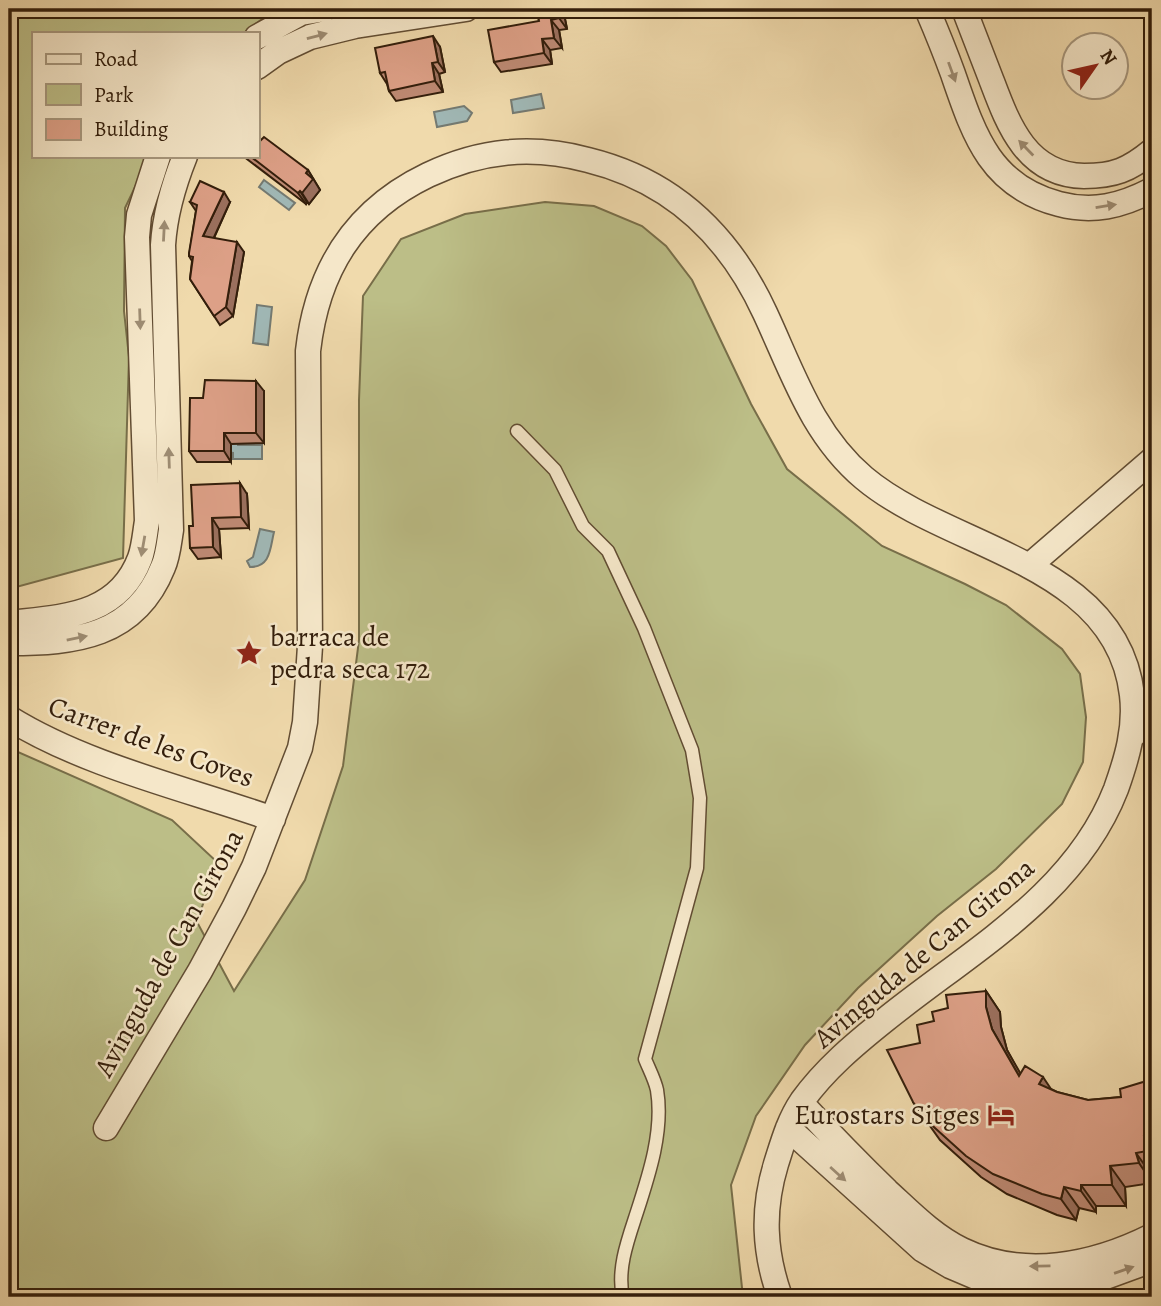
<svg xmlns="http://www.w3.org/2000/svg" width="1161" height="1306" viewBox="0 0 1161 1306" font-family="Alegreya,serif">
<rect width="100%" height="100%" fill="#f0daac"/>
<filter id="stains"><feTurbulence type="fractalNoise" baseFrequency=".00286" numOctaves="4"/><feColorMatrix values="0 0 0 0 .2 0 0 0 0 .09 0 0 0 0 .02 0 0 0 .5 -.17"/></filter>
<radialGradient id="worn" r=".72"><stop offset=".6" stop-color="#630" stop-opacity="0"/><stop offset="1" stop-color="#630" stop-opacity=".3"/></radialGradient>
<path fill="#bcbe87" stroke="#786e49" stroke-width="2" d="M 9,9 L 275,9 L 244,33 L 33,33 L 33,156 L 150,156 L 125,208 L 124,311 L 129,357 L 123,558 L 9,589 Z
M 545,202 L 594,206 L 642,226 L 666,246 L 692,280 L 751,404 L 787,469 L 882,546 L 965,584 L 1006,605 L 1062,649 L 1080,674 L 1086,717 L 1083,762 L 1062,804 L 996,869 L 937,916 L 858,988 L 805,1045 L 756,1116 L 731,1185 L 743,1297 L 9,1297 L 9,748 L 172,820 L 217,862 L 197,922 L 234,991 L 305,880 L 343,766 L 359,640 L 359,400 L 363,296 L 401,239 L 465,214 Z"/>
<path fill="#a0b8b6" stroke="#747a72" stroke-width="2" d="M 541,94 L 544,108 L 513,113 L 511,100 Z
M 464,106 L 472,113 L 467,121 L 437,127 L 434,112 Z
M 264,180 L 295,203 L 289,210 L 259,187 Z
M 257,305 L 272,307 L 268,345 L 253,343 Z
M 237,435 L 238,445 L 262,445 L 262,459 L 233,459 L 233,452 L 231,458 L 231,445 Z
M 260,529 L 274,532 C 270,548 271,567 250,567 L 247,561 L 253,557 Z"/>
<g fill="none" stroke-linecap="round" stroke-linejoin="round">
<g stroke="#624d33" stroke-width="15">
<path id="lane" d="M 517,431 L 555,470 L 583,526 L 608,551 L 644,628 L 692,750 L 700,798 L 697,868 L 645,1059 C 649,1069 655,1080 657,1090 C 664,1132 648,1178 635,1218 C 627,1242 617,1271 623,1297
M 1131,744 L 1152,728"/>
</g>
<g stroke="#624d33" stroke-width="27">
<path id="street" d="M 927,9 C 936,30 945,52 953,74 C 974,135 990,186 1059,204 C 1093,213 1121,206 1152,190
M 964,9 C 973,32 982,56 991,79 C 1008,124 1026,175 1084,176 C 1114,176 1129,170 1152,151
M 257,37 L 301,13 L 325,9
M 257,67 L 278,52 L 310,37 L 355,26 L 466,9
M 1029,566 L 1152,460
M 9,623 C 61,617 118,617 140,558 C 144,547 145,533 147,521 L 137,237 L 139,215 L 158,156
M 9,643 C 75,643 135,637 163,567 C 168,556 169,542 171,530 L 163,245 C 165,213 173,186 185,156
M 9,718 C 86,766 188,789 273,819
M 801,1103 C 829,1133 857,1162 887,1191 C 910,1212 933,1236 962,1250 C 1024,1280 1094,1265 1152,1236
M 106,1128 L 200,971 L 234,908 L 254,867 L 300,748 L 305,722 L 310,646 L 308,351 C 317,271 353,211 428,175 C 481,150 532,145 588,160 C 673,181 729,235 765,313 C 793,373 812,434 864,478 C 948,549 1117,562 1132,695 C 1136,728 1127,758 1116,789 C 1075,895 969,952 885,1020 C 855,1044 825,1069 802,1101 C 789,1120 783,1142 776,1164 C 762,1210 764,1252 780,1297
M 788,1128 L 923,1250 L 950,1266 L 990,1283 L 1043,1288 L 1100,1279 L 1152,1260"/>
</g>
<use href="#lane" stroke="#f5e7c9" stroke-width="12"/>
<use href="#street" stroke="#f5e7c9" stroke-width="24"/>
</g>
<path fill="#be8a74" stroke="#331e0b" stroke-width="2" d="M 537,9 L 563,9 L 567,29 L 559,30 L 562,48 L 550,50 L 552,64 L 501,72 L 494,62 L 539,21 Z
M 440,47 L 445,72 L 439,74 L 443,92 L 396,101 L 389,91 L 387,84 L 380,73 Z
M 243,156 L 257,156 L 308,170 L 320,190 L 309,204 L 307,202 L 306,204 Z
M 190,202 L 230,202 L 214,238 L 244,252 L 233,316 L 220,325 L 190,279 L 192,261 L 189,256 L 196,211 Z
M 264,391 L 264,443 L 231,444 L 231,462 L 197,462 L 189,451 L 203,398 Z
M 247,494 L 249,528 L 219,529 L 221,557 L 198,559 L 190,548 L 193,526 Z
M 986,991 L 1000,1012 L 1001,1027 L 1007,1050 L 1020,1074 L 1057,1092 L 1088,1100 L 1121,1097 L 1152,1078 L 1152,1174 L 1151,1174 L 1152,1183 L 1125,1187 L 1126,1206 L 1096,1206 L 1096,1212 L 1079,1208 L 1076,1220 L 1057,1215 L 1007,1194 L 981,1177 L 940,1140 L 913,1102 L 920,1043 L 934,1021 L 948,1008 Z"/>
<path fill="#9b705e" stroke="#331e0b" stroke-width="2" d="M 558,9 L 563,9 L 567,29 L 559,18 Z
M 551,20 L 559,30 L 562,48 L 554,38 Z
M 433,36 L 440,47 L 445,72 L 438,62 Z
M 542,39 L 550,50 L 552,64 L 544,53 Z
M 432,63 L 439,74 L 443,92 L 435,81 Z
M 308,170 L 320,190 L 309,204 L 302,193 L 306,173 Z
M 300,191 L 307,202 L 306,204 L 298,193 Z
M 224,192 L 230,202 L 210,246 L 203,236 Z
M 237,242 L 244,252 L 233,316 L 226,307 Z
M 256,381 L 264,391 L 264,443 L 256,433 Z
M 224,433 L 231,444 L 231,462 L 224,451 Z
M 240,483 L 247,494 L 249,528 L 241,517 Z
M 212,518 L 219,529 L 221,557 L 213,547 Z
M 986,991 L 1000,1012 L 1001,1027 L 1007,1050 L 1034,1097 L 1019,1076 L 992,1029 L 986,1007 Z
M 1043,1077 L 1057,1098 L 1039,1084 Z
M 1144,1136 L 1152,1148 L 1152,1157 L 1147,1151 Z
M 1136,1153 L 1151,1174 L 1152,1182 L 1139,1163 Z
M 1110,1166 L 1125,1187 L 1126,1206 L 1112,1185 Z
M 1081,1185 L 1096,1206 L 1096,1212 L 1081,1191 Z
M 1064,1187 L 1079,1208 L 1076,1220 L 1061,1199 Z"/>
<path fill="#dda087" stroke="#331e0b" stroke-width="2" d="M 537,9 L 558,9 L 559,18 L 551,20 L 554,38 L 542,39 L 544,53 L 494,62 L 488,30 L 539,21 Z
M 433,36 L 438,62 L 432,63 L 435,81 L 389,91 L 385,72 L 380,73 L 375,48 Z
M 257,136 L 261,140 L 264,137 L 308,170 L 306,173 L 313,179 L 302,193 L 300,191 L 298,193 L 250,156 L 257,156 Z
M 200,181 L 224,192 L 203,236 L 237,242 L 226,307 L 214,316 L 190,279 L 193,257 L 189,256 L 189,253 L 197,205 L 190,202 Z
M 205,380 L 256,381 L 256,433 L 224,433 L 224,451 L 189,451 L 190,398 L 203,398 Z
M 240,483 L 241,517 L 212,518 L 213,547 L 190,548 L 189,526 L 193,526 L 191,485 Z
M 1152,874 L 1152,886 L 1148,882 Z
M 986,991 L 986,1007 L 992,1029 L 1019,1076 L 1025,1066 L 1043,1077 L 1039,1084 L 1057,1092 L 1088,1100 L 1121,1097 L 1120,1089 L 1143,1082 L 1152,1078 L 1152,1123 L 1150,1125 L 1152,1133 L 1144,1136 L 1147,1151 L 1136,1153 L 1139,1163 L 1110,1166 L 1112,1185 L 1081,1185 L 1081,1191 L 1064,1187 L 1061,1199 L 1042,1194 L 993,1174 L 966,1156 L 925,1119 L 913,1102 L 887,1050 L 920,1043 L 917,1025 L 934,1021 L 932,1012 L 948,1008 L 946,995 Z"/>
<defs><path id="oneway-solid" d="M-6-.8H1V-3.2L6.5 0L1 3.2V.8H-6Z" transform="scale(1.75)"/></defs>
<g fill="#9e8d74">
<use href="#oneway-solid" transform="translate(317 36) rotate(-15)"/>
<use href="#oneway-solid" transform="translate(952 72) rotate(70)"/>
<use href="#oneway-solid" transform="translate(1026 148) rotate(-134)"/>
<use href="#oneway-solid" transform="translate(1106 206) rotate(-9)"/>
<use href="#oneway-solid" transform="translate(164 231) rotate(-87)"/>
<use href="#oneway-solid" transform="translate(140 319) rotate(88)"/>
<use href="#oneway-solid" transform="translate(169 458) rotate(-92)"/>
<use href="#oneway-solid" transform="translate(143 546) rotate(100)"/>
<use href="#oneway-solid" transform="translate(77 638) rotate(-11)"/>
<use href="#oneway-solid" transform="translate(838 1174) rotate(42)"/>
<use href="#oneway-solid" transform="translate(1040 1266) rotate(179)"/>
<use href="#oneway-solid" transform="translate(1124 1270) rotate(-19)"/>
</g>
<defs>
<g id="sight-bare" transform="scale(2.1)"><path d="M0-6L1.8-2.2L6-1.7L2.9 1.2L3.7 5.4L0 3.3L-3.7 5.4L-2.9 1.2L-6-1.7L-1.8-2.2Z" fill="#8f2418" stroke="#f5e7c9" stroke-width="2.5" paint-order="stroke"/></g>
<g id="hotel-bare" transform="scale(2.1)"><path d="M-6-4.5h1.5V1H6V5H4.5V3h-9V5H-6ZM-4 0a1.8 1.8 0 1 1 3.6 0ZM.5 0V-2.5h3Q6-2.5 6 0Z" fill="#8f2418" stroke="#f5e7c9" stroke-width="2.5" paint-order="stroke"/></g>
</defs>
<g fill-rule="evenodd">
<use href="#sight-bare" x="249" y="653"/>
<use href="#hotel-bare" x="1001" y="1115"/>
</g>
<g text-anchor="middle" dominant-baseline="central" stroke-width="5" stroke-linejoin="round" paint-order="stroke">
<g font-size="28" fill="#331e0b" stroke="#f5e7c9" text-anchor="start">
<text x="270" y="637">barraca de<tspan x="270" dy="32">pedra seca 172</tspan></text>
<text x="980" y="1115" text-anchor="end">Eurostars Sitges</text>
</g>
<g font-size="28" fill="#331e0b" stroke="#f5e7c9">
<text transform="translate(151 742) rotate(20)">Carrer de les Coves</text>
<text transform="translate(169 953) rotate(-61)">Avinguda de Can Girona</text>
<text transform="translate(924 953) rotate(-40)">Avinguda de Can Girona</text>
</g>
</g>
<rect width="1161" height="1306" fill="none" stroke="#f0daac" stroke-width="35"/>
<rect x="10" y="10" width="1140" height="1285" fill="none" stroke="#331e0b" stroke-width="3.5"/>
<rect x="18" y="18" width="1126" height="1271" fill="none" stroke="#331e0b" stroke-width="2"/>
<rect x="32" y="32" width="228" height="126" fill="#f5e7c9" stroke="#a7977d" stroke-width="2"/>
<rect x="46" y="54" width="35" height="10" fill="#f5e7c9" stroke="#a7977d" stroke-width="2"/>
<text x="94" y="66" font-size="21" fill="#331e0b">Road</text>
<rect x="46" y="84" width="35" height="21" fill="#bcbe87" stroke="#a7977d" stroke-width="2"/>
<text x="94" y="102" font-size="21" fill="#331e0b">Park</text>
<rect x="46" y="119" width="35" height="21" fill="#dda087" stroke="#a7977d" stroke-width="2"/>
<text x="94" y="136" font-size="21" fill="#331e0b">Building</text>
<g transform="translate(1095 66) rotate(56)"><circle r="33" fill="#f5e7c9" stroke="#a7977d" stroke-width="2"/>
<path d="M0-5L12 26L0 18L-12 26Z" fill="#8f2418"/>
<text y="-10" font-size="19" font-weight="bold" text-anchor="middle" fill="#331e0b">N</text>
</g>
<rect width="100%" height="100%" filter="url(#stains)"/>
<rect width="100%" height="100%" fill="url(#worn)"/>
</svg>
